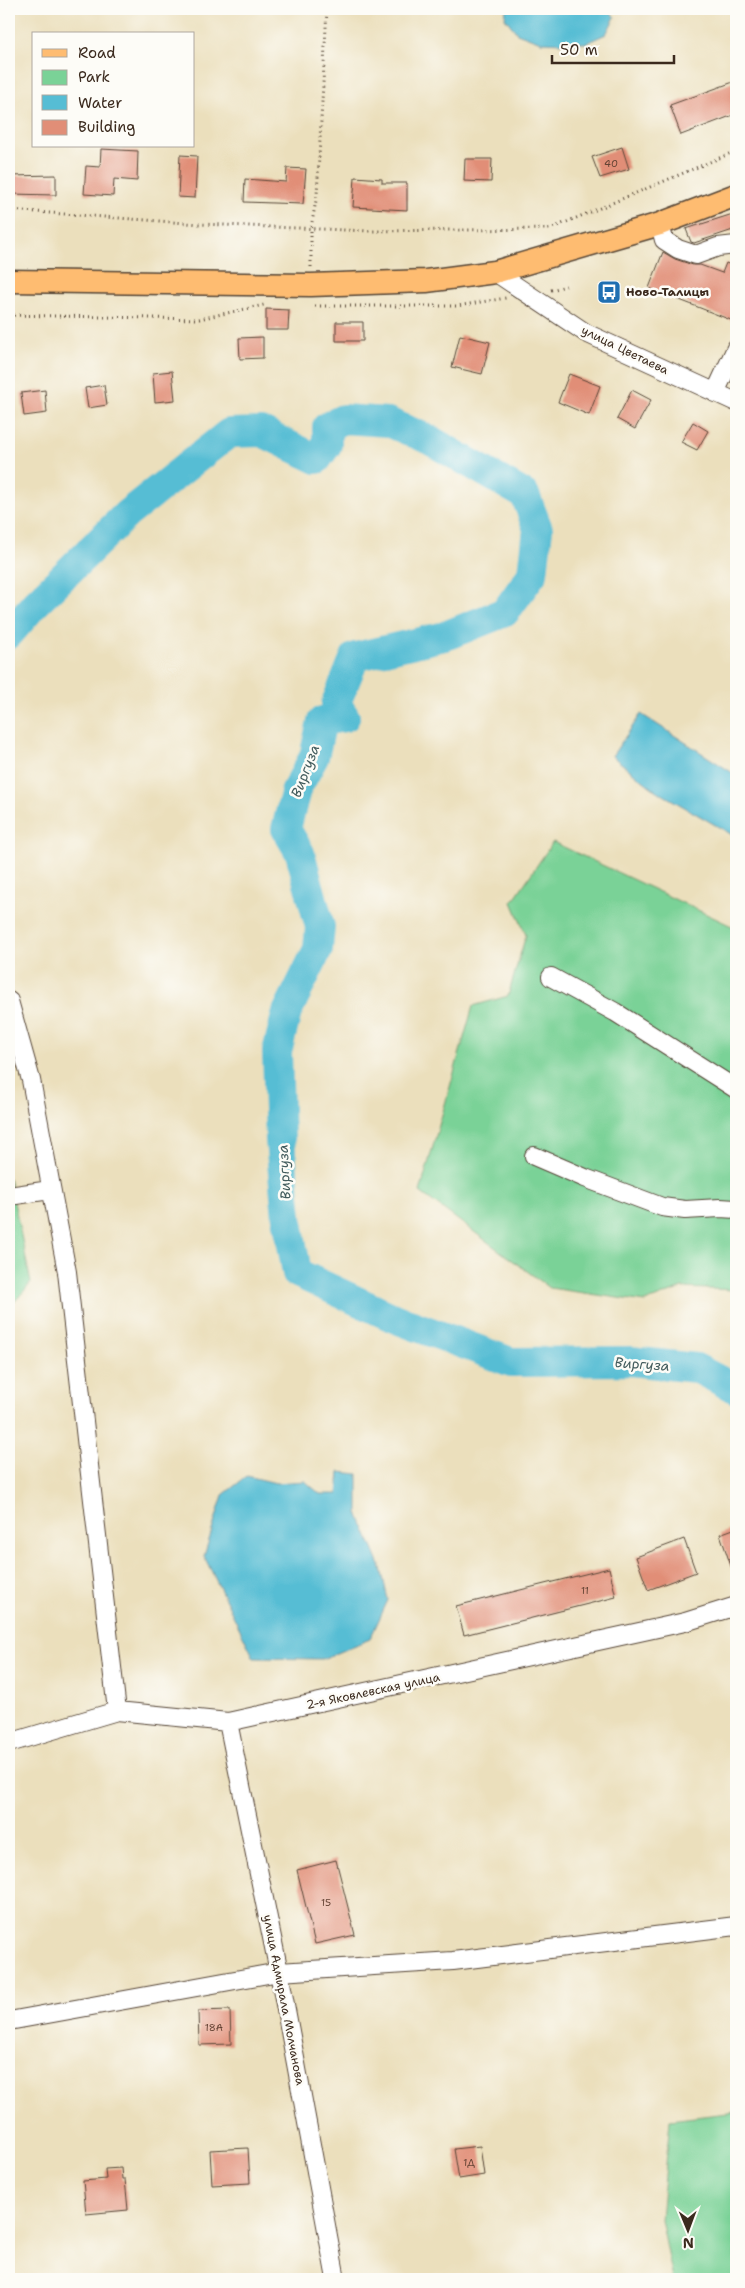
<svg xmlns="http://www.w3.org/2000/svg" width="745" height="2288" viewBox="0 0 745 2288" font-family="'Shantell Sans',sans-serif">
<rect width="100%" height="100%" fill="#fdfcf7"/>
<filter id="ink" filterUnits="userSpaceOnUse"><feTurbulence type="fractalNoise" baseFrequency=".02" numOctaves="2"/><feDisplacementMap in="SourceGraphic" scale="10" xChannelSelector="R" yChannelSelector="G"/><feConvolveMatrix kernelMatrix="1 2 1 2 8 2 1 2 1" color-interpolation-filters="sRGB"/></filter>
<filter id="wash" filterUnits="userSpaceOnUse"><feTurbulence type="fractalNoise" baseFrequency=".0096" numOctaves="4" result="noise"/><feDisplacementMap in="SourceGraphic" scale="20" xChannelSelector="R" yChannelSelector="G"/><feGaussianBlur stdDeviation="1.12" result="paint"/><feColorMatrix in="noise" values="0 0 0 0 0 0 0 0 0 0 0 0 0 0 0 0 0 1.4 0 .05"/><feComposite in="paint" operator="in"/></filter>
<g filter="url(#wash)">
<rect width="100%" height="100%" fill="#ebdfbc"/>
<path fill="#7ad297" stroke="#5a7e5a" d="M 553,842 L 736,928 L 736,1290 L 682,1288 L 645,1302 L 550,1288 L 420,1192 L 473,1006 L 508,996 L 526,935 L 512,902 Z
M 9,1178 L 31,1283 L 9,1308 Z
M 736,2112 L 736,2279 L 673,2279 L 661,2219 L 670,2120 Z"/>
<path fill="#56bdd4" stroke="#487479" d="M 506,9 L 606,9 L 615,17 L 606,34 L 586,43 L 567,43 L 541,42 L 517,33 L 505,18 Z
M 641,714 L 736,775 L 736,837 L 655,790 L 612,756 Z
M 340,1472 L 358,1474 L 358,1513 L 381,1568 L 388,1600 L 370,1639 L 322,1659 L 254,1658 L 204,1556 L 223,1495 L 247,1476 L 276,1483 L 305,1481 L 320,1494 L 338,1494 Z"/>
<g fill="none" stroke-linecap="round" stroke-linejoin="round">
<path stroke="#56bdd4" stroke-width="30" d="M 9,634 L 34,605 L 127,514 L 229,433 L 262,432 L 317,459 L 327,445 L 327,427 L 343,419 L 388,422 L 428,439 L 525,495 L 538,529 L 533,573 L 505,612 L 445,636 L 355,657 L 336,703 L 345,717 L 322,721 L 314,757 L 296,790 L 286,829 L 300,853 L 320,927 L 318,949 L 287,1012 L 277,1052 L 280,1140 L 287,1217 L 297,1273 L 396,1319 L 511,1362 L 630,1361 L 696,1368 L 736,1389"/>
</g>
<g id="blocks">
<path fill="#e18e77" d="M 736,81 L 736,114 L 681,135 L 670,105 Z
M 622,147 L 629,169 L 600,178 L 592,157 Z
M 101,149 L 138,151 L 137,181 L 114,179 L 113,196 L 84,194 L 86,166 L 100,167 Z
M 180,155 L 197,156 L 195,198 L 178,197 Z
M 465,159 L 492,159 L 491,182 L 464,181 Z
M 287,168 L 306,169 L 303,204 L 244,202 L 245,179 L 286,182 Z
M 56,175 L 56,195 L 9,194 L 9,176 Z
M 355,177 L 382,179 L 382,183 L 407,183 L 407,210 L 353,207 Z
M 736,213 L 736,229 L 694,243 L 691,242 L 686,229 Z
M 663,252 L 675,259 L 693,265 L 700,265 L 722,273 L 726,263 L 736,267 L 736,322 L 649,288 Z
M 266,309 L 289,310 L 288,330 L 266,330 Z
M 336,322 L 363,322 L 363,341 L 336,341 Z
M 460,335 L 490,342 L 482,374 L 452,367 Z
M 263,337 L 263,358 L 240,359 L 239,338 Z
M 172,371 L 175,400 L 155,402 L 153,373 Z
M 569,374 L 600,386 L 589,415 L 558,402 Z
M 104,385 L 107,405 L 88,408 L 85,388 Z
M 45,390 L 47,413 L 24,416 L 21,393 Z
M 632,390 L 651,400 L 635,429 L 617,419 Z
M 693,422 L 708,431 L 697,450 L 681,442 Z
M 736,1528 L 736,1574 L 734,1575 L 720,1534 Z
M 684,1539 L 696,1572 L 648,1590 L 636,1557 Z
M 609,1568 L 616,1597 L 464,1635 L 456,1606 Z
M 336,1860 L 355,1935 L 315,1944 L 297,1870 Z
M 230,2010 L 231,2044 L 199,2045 L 198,2011 Z
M 480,2146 L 484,2175 L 459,2179 L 454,2149 Z
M 248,2148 L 250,2183 L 212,2185 L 210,2150 Z
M 121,2168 L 122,2179 L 125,2179 L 128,2210 L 86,2214 L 83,2181 L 106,2179 L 105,2169 Z"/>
</g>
</g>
<g filter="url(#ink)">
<use href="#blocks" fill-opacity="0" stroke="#554536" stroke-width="1"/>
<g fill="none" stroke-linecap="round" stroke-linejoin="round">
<g stroke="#554536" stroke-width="20">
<path id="minor" d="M 660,224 L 664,240 L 678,249 L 696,255 L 718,247 L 736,245
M 495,272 L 586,333 L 736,402
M 715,393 L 736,348
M 551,977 L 615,1012 L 736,1089
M 9,1001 L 31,1080 L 67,1272 L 117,1711
M 534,1156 L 585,1178 L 662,1207 L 685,1210 L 720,1208 L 736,1209
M 9,1196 L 50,1190
M 228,1722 L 279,1972 L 336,2279
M 9,1743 L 117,1711 L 228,1722 L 685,1622 L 736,1606
M 9,2021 L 279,1972 L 453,1961 L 736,1926"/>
</g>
<g stroke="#554536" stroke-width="25">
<path id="major" d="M 9,281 L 311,285 L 426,281 L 495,272 L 660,224 L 736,195"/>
</g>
<path stroke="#554536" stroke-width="3" stroke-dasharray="1 4" stroke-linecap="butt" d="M 9,210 L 200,224 L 369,231 L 550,229 L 736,151
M 311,267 L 311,228 L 317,195 L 327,9
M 551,290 L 566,286
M 315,306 L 457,306 L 506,298
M 9,315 L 199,319 L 264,305"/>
<use href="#minor" stroke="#fff" stroke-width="18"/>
<use href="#major" stroke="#febc71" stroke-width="22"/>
</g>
</g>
<defs>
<g id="bus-square" transform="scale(1.25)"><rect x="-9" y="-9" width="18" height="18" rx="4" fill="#1f6fb2" stroke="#fdfcf7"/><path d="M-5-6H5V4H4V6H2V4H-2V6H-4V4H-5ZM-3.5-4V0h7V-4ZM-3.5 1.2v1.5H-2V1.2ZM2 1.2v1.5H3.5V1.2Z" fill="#fff"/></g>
</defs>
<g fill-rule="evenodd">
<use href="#bus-square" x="609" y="292"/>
</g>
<g text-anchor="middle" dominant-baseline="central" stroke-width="5" stroke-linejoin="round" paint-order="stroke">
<g font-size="10" fill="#644334">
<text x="611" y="163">40</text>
<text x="585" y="1590">11</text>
<text x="326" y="1902">15</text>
<text x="214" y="2027">18А</text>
<text x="469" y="2162">1Д</text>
</g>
<g font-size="12" font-weight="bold" fill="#3b2a1e" stroke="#fdfcf7" text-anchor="start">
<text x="626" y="292">Ново-Талицы</text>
</g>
<g font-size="12" fill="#3b2a1e" stroke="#fdfcf7">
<text transform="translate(625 350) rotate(26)">улица Цветаева</text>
<text transform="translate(373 1691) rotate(-12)">2-я Яковлевская улица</text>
<text transform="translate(284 2000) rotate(79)">улица Адмирала Молчанова</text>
</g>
<g font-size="14" font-style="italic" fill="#445d5e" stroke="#fdfcf7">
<text transform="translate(305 771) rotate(-69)">Виргуза</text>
<text transform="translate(284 1172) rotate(-93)">Виргуза</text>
<text transform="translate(642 1364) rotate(4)">Виргуза</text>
</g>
</g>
<rect width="745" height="2288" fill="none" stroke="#fdfcf7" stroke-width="30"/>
<rect x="32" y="32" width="162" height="115" fill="#fdfcf7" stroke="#afa8a0"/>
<rect x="42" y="49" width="25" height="8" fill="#febc71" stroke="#afa8a0"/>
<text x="78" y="58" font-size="15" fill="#3b2a1e">Road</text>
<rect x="42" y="70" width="25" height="15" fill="#7ad297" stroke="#afa8a0"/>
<text x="78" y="82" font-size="15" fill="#3b2a1e">Park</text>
<rect x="42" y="95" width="25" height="15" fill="#56bdd4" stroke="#afa8a0"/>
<text x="78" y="108" font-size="15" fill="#3b2a1e">Water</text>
<rect x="42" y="120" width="25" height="15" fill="#e18e77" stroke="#afa8a0"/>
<text x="78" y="132" font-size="15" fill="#3b2a1e">Building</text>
<g transform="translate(688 2230) rotate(179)" stroke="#fdfcf7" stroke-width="4" paint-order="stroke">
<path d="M0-4L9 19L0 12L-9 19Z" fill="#3b2a1e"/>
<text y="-8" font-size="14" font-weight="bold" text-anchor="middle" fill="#3b2a1e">N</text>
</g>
<path d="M552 55v8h122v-8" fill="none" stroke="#3b2a1e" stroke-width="2.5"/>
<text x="560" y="55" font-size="15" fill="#3b2a1e" stroke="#fdfcf7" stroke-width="4" paint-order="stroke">50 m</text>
</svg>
